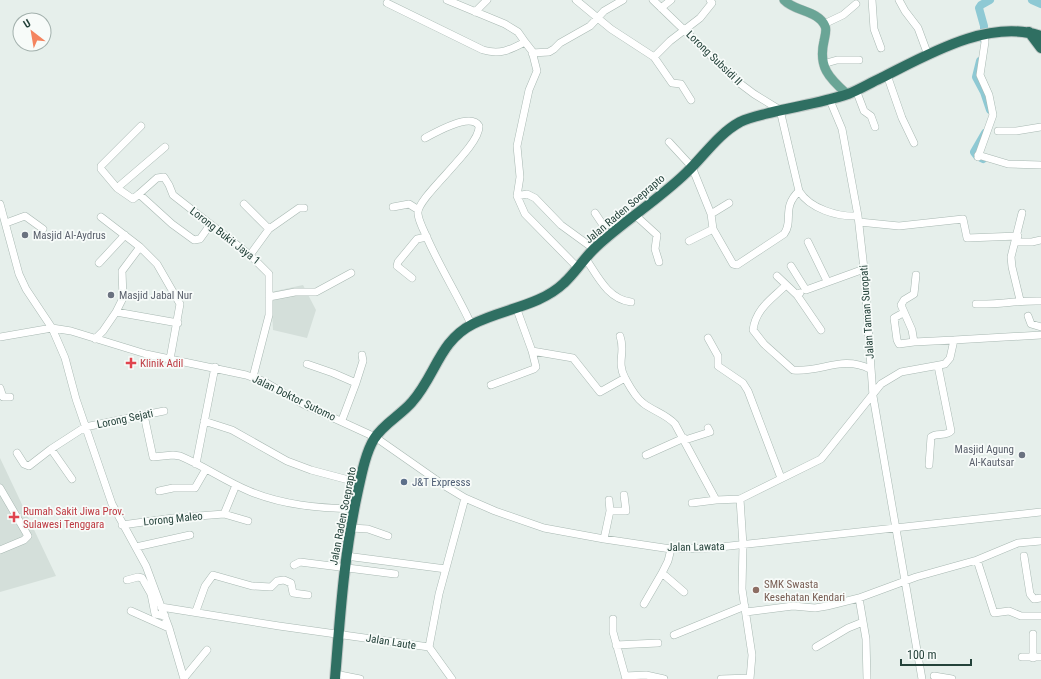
<svg xmlns="http://www.w3.org/2000/svg" width="1041" height="679" viewBox="0 0 1041 679" font-family="'Roboto Condensed',sans-serif">
<rect width="100%" height="100%" fill="#e6efeb"/>
<path fill="#d4dfda" d="M 303,285 L 316,310 L 307,338 L 273,330 L 271,292 Z
M 0,458 L 56,576 L 0,592 Z"/>
<g fill="none" stroke-linecap="round" stroke-linejoin="round">
<path stroke="#8ec9d4" stroke-width="8" d="M 1032,0 L 1041,4
M 984,40 L 984,26 L 979,8 L 981,5 L 990,0
M 980,61 L 976,77 L 984,92 L 990,110
M 983,159 L 977,156 L 974,152 L 985,133"/>
<g stroke="#a8b8b2" stroke-width="8">
<path id="minor" d="M 447,0 L 505,24 L 518,32 L 525,42
M 576,0 L 611,29 L 654,57 L 672,83 L 681,84 L 691,100
M 653,0 L 738,82 L 754,94 L 780,110 L 799,191 C 810,209 838,217 858,216
M 872,0 L 874,29 L 881,48
M 899,0 L 905,11 L 918,28 L 928,55
M 387,3 L 483,50 C 500,55 510,50 525,42 L 532,51 L 537,71 L 529,90 L 517,146 L 520,177 L 517,196 L 525,214 L 578,268
M 661,8 L 671,0
M 475,12 L 487,0
M 824,24 L 843,15 L 856,4
M 532,53 L 549,52 L 554,49 L 560,43 L 590,26 L 604,11 L 623,0
M 654,57 L 670,41 L 700,18 L 712,3 L 710,0
M 823,64 L 837,60 L 859,60
M 887,75 L 902,118 L 914,143
M 856,90 L 864,111 L 871,116 L 875,127
M 829,98 L 842,129 L 858,216 L 864,269 L 873,396 L 922,679
M 998,131 L 1016,131 L 1041,127
M 425,138 C 436,132 471,112 479,126 C 481,147 415,198 418,214 C 419,223 425,232 428,240 C 441,269 458,296 471,324
M 669,142 L 692,167 L 711,214 L 729,203
M 978,155 L 1008,164 L 1041,165
M 978,157 L 993,115 L 989,95 L 980,75 L 985,42 L 984,35
M 117,188 L 165,147
M 139,194 L 133,199 L 117,188 L 101,169 L 101,166 L 141,126
M 517,196 L 527,194 L 535,198 L 561,225 L 594,249
M 0,204 L 19,274 L 26,289 L 52,328 L 65,358 L 76,399 L 112,504 L 146,566 L 169,628 L 184,679
M 244,204 L 269,229 L 250,255
M 393,207 L 409,204 L 417,209
M 595,213 L 603,225 L 624,223
M 711,214 L 713,229 L 733,264 L 737,265 L 784,234 C 794,221 781,208 799,191
M 635,215 L 657,235 L 655,249 L 659,262
M 101,217 L 140,247 L 157,264 L 180,304 L 170,359
M 859,222 L 899,226 L 963,219 L 967,238 L 1018,236
M 6,223 L 25,216 L 43,229
M 210,225 L 200,239 L 194,240 L 172,224 L 139,194 L 157,178 L 164,177 L 169,185 L 173,195 L 251,256 L 269,274 L 269,315 L 253,377
M 269,229 L 299,208 L 304,208
M 689,241 L 713,229
M 808,242 L 827,281
M 1015,242 L 1032,242 L 1041,240
M 586,259 C 598,277 608,299 631,302
M 99,263 L 125,235
M 791,266 L 806,290 L 864,269
M 916,275 L 914,294 L 904,300 L 901,305 L 912,330 L 914,342 L 954,340
M 777,276 L 797,295 L 800,293
M 412,278 L 397,266 L 398,262 L 417,239 L 427,237
M 786,285 C 772,299 756,308 753,330 L 764,344 L 793,370 C 821,373 841,355 870,369
M 797,295 L 821,330
M 269,297 L 295,292 L 316,292 L 351,273
M 1020,300 L 1012,267 L 1011,257 L 1022,213
M 976,304 C 999,305 1019,300 1041,301
M 516,307 L 532,351 L 573,358 L 600,392 L 625,378 C 630,387 635,397 643,403 C 653,411 666,414 675,424 L 716,500 L 740,499
M 116,312 L 123,298 L 122,271 L 140,247
M 903,313 L 894,318 L 897,340 L 899,344 L 914,342
M 1028,316 L 1031,324 L 1041,327
M 620,336 C 626,353 616,361 625,378
M 0,337 L 52,328 L 71,331 L 146,354 L 246,375 L 263,381 L 303,404 L 375,437 L 445,486 L 465,498 L 495,511 L 544,528 L 604,539 L 671,549 L 711,548 L 1041,512
M 708,338 L 718,356 L 718,366 L 743,383 L 748,391 L 781,478
M 95,339 L 103,331 L 116,312 L 178,323
M 307,364 L 333,373 L 356,383 L 342,420
M 356,383 L 363,361 L 362,355
M 491,385 L 534,369 L 536,367 L 532,351
M 0,388 L 3,397 L 10,397
M 144,415 L 153,457 L 173,455 L 180,456 C 204,466 225,481 249,491 C 282,505 318,508 354,509
M 204,421 L 232,430 L 287,461 L 311,470 L 360,483
M 685,440 L 710,432 L 708,428
M 51,449 L 72,479
M 17,453 L 24,464 L 29,466 L 51,449 L 85,427 L 164,411
M 646,455 L 684,438
M 196,464 L 215,367
M 929,465 L 931,437 C 936,432 946,437 951,431 L 938,366
M 0,488 L 28,536 L 24,540 L 0,550
M 159,491 L 173,488 L 195,488 L 206,469
M 692,503 L 716,500
M 610,511 L 626,511 L 624,495
M 224,514 L 236,485
M 122,525 L 173,518 L 224,514 L 248,521
M 351,528 L 368,529 L 388,536
M 604,539 L 610,511 L 609,500
M 136,547 L 190,535
M 671,549 L 668,561 L 662,573 L 684,592
M 346,556 L 446,569
M 1024,556 L 1030,594 L 1034,599 L 1041,598
M 977,560 L 994,613 L 1009,611 L 1021,616 L 1041,616
M 294,565 L 300,562 L 395,574
M 127,580 L 138,577 L 142,578 L 151,594 L 155,614 L 165,616
M 859,598 L 866,639 L 867,679
M 644,604 L 662,573
M 161,607 L 279,626 L 429,647 L 452,679
M 131,611 L 169,628
M 196,611 L 205,586 L 213,575 L 252,586 L 271,587 L 277,581 L 284,580 L 291,583 L 293,593 L 308,595
M 746,612 L 793,606 L 815,608 L 827,606 L 859,598 L 916,577 L 977,560 L 1018,543 L 1041,541
M 613,619 L 613,632 L 626,679
M 1033,634 L 1033,658
M 674,635 L 745,606
M 616,645 L 658,643
M 429,647 L 439,594 L 465,498
M 816,647 L 848,628 L 863,622
M 1022,657 L 1041,657
M 335,674 L 360,679
M 625,676 L 646,675 L 664,679
M 934,676 L 952,679
M 184,678 L 207,650
M 721,679 L 750,678
M 750,679 L 752,655 L 742,589 L 743,545 L 740,499 L 821,459 L 881,384 L 901,372 L 945,364 L 950,358 L 954,340 L 1041,335"/>
</g>
<g stroke="#c2cac8" stroke-width="10">
<path id="major" d="M 784,0 C 795,12 818,10 825,26 C 827,30 825,36 824,41 C 818,67 829,78 847,94"/>
</g>
<g stroke="#c2cac8" stroke-width="12">
<path id="highway" d="M 1029,32 L 1041,48
M 335,679 C 340,617 344,555 357,495 C 361,477 365,454 374,439 C 383,424 401,415 412,402 C 436,375 439,341 473,324 C 502,309 540,306 564,283 C 576,272 584,258 596,247 C 624,221 658,200 686,173 C 704,156 718,134 740,122 C 748,118 757,116 765,114 C 792,107 821,103 848,94 C 859,90 870,83 881,78 C 927,55 989,18 1041,36"/>
</g>
<use href="#minor" stroke="#fff" stroke-width="7"/>
<use href="#major" stroke="#6aa596" stroke-width="9"/>
<use href="#highway" stroke="#2f6f62" stroke-width="10"/>
</g>
<g fill="#6b7280" stroke="#f7fbf9" stroke-width="1.5">
<circle cx="25" cy="235" r="4"/>
<circle cx="111" cy="295" r="4"/>
<circle cx="1022" cy="455" r="4"/>
</g>
<g fill="#e0444e" stroke="#f7fbf9" stroke-width="1.5">
<path d="M129 357h4v4h4v4h-4v4h-4v-4h-4v-4h4z"/>
<path d="M12 511h4v4h4v4h-4v4h-4v-4h-4v-4h4z"/>
</g>
<circle fill="#5c6f8a" stroke="#f7fbf9" stroke-width="1.5" cx="404" cy="482" r="4"/>
<circle fill="#8d6e63" stroke="#f7fbf9" stroke-width="1.5" cx="756" cy="590" r="4"/>
<g text-anchor="middle" dominant-baseline="central" stroke-width="3.5" stroke-linejoin="round" paint-order="stroke">
<g font-size="11" fill="#24423a" stroke="#f7fbf9">
<text transform="translate(714 58) rotate(44)">Lorong Subsidi II</text>
<text transform="translate(625 209) rotate(-40)">Jalan Raden Soeprapto</text>
<text transform="translate(225 236) rotate(38)">Lorong Bukit Jaya 1</text>
<text transform="translate(867 312) rotate(-94)">Jalan Taman Suropati</text>
<text transform="translate(294 398) rotate(26)">Jalan Doktor Sutomo</text>
<text transform="translate(125 419) rotate(-12)">Lorong Sejati</text>
<text transform="translate(343 516) rotate(-79)">Jalan Raden Soeprapto</text>
<text transform="translate(173 519) rotate(-6)">Lorong Maleo</text>
<text transform="translate(696 547) rotate(-1)">Jalan Lawata</text>
<text transform="translate(391 642) rotate(9)">Jalan Laute</text>
</g>
<g font-size="11" fill="#5b616d" stroke="#f7fbf9" text-anchor="start">
<text x="33" y="235">Masjid Al-Aydrus</text>
<text x="119" y="295">Masjid Jabal Nur</text>
<text x="1014" y="449" text-anchor="end">Masjid Agung<tspan x="1014" dy="13">Al-Kautsar</tspan></text>
</g>
<g font-size="11" fill="#be3a42" stroke="#f7fbf9" text-anchor="start">
<text x="140" y="363">Klinik Adil</text>
<text x="23" y="511">Rumah Sakit Jiwa Prov.<tspan x="23" dy="13">Sulawesi Tenggara</tspan></text>
</g>
<g font-size="11" fill="#4e5e75" stroke="#f7fbf9" text-anchor="start">
<text x="412" y="482">J&amp;T Expresss</text>
</g>
<g font-size="11" fill="#785e54" stroke="#f7fbf9" text-anchor="start">
<text x="764" y="584">SMK Swasta<tspan x="764" dy="13">Kesehatan Kendari</tspan></text>
</g>
</g>
<g transform="translate(32 32) rotate(329)"><circle r="19" fill="#f7fbf9" stroke="#a3b1ad"/>
<path d="M0-3L7 15L0 10L-7 15Z" fill="#f4845f"/>
<text y="-6" font-size="11" font-weight="bold" text-anchor="middle" fill="#24423a">U</text>
</g>
<path d="M901 659v6h70v-6" fill="none" stroke="#24423a" stroke-width="2"/>
<text x="907" y="659" font-size="12" fill="#24423a" stroke="#f7fbf9" stroke-width="3" paint-order="stroke">100 m</text>
</svg>
